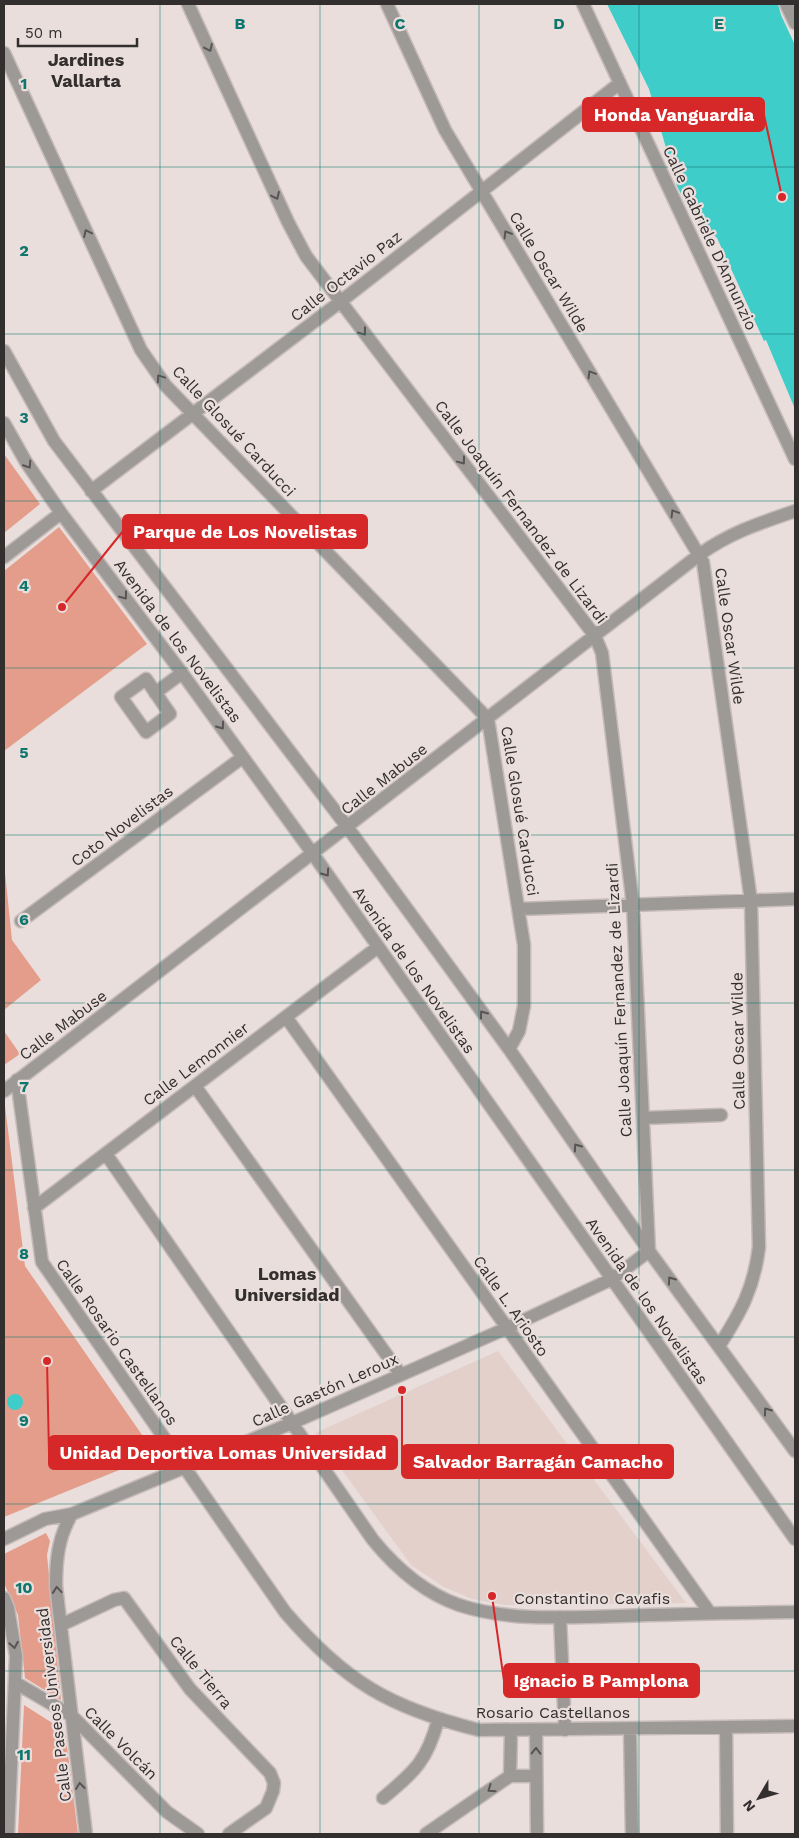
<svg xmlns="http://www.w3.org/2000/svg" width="799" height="1838" viewBox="0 0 799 1838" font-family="'Work Sans',sans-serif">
<rect width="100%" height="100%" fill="#e9dedc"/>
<path fill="#e3d0cb" d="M 498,1351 L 686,1603 L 505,1605 L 472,1599 L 444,1587 L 411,1565 L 315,1433 Z"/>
<path fill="#e59d8b" d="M 4,454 L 40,504 L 4,533 Z
M 59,527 L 147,644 L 4,751 L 4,571 Z
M 4,863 L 12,940 L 41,980 L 4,1010 Z
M 4,1031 L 20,1054 L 4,1065 Z
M 5,1106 L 25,1266 L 156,1455 L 4,1517 Z
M 46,1533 L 50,1541 L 47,1555 L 61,1700 L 25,1678 L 18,1615 L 4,1583 L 4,1554 Z
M 24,1705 L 65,1731 L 78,1834 L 18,1834 Z"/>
<path fill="#3fcdca" d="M 607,4 L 778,4 L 781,15 L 795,45 L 795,409 L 766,340 L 764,341 L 717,238 L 690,212 L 677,186 L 649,89 Z
M7 1402a8 8 0 1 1 16 0a8 8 0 1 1-16 0Z"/>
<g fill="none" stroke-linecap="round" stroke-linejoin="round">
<g stroke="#c5bbb9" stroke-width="15">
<path id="minor" d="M 387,4 L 445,130 L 703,562 L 751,901 L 759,1247 C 754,1288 741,1312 719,1346
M 583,4 L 795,459
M 786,4 L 795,23
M 4,53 L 141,350 L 166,386 L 488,719 L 524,945 L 524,1006 L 519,1031 L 509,1049
M 4,351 L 54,441 L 348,828 L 509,1049 L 649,1251 L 795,1451
M 4,423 L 26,462 L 61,513 L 182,673 L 313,854 L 795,1539
M 91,491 L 340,302 L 620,83
M 4,557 L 61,513
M 146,679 L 170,714 L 146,732 L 121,697 Z
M 155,693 L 182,673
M 519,909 L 795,899
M 21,921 L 243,757
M 286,1017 L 710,1613
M 17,1080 L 42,1262 L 285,1612 C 345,1682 390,1708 479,1730 L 795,1726
M 195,1086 L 401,1375
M 4,1091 L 699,555 C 729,533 760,523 795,511
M 643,1118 L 721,1115
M 106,1154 L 373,1540 C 396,1568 424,1593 459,1605 C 511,1622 568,1617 621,1616 C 679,1614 737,1613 795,1612
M 34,1208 L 378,947
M 72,1514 C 58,1537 56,1560 56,1586 L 86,1834
M 4,1539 L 45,1519 L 72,1514 L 292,1423 L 507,1328 L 612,1279 L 649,1251 L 633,905 L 602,653 L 595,636 L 306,256 L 288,222 L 188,4
M 4,1598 L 8,1608 L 16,1656 L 8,1834
M 560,1617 L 565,1730
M 61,1625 L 114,1600 L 124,1598 L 190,1689 L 270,1773 L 274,1783 L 273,1791 L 266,1808 L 229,1834
M 16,1683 L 72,1716 L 167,1812 L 198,1834
M 726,1727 L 727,1834
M 630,1729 L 632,1834
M 536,1730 L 537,1834
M 510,1776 L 511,1731
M 383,1798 C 415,1771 427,1761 438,1720
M 426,1834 L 510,1776 L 536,1776"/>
</g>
<use href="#minor" stroke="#9d9997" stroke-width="12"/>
</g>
<defs><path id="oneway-chevron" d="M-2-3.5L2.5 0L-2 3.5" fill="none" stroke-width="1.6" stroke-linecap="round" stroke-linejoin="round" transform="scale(1.25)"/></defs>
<g stroke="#585453">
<use href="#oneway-chevron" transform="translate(209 48) rotate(65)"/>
<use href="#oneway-chevron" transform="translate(276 196) rotate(65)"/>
<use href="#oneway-chevron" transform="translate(87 233) rotate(-115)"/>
<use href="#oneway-chevron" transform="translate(507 234) rotate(-121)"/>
<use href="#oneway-chevron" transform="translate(363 332) rotate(53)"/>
<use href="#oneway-chevron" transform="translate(591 374) rotate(-121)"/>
<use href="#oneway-chevron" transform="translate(160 378) rotate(-124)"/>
<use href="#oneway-chevron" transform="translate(462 461) rotate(53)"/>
<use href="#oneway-chevron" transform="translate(28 465) rotate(57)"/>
<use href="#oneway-chevron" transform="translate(674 513) rotate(-121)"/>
<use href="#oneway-chevron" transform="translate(124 596) rotate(53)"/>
<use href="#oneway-chevron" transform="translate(221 726) rotate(54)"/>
<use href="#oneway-chevron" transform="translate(326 873) rotate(55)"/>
<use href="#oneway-chevron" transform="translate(483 1014) rotate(-126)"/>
<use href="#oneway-chevron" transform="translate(577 1147) rotate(-125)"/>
<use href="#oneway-chevron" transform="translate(671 1280) rotate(-126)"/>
<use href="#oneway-chevron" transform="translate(767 1411) rotate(-126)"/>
<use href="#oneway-chevron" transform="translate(57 1590) rotate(-95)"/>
<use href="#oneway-chevron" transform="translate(14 1645) rotate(80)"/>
<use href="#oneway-chevron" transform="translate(536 1751) rotate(-89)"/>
<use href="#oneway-chevron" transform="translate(80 1786) rotate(-97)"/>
<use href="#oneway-chevron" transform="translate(491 1789) rotate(145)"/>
</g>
<path fill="none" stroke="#0f766e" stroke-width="1" stroke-opacity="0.55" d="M 160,4 L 160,1834M 320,4 L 320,1834M 479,4 L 479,1834M 639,4 L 639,1834M 4,167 L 795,167M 4,334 L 795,334M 4,501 L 795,501M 4,668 L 795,668M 4,835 L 795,835M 4,1003 L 795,1003M 4,1170 L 795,1170M 4,1337 L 795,1337M 4,1504 L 795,1504M 4,1671 L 795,1671"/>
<g text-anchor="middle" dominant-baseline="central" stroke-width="4.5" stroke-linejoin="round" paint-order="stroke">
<g font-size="16" fill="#332f2e" stroke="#e9dedc">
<text transform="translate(710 238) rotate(65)">Calle Gabriele D'Annunzio</text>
<text transform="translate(549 272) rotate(59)">Calle Oscar Wilde</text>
<text transform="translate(346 276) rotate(-38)">Calle Octavio Paz</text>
<text transform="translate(234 431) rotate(47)">Calle Glosué Carducci</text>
<text transform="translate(521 512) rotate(53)">Calle Joaquín Fernandez de Lizardi</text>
<text transform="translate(730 636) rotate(82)">Calle Oscar Wilde</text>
<text transform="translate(178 641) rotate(53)">Avenida de los Novelistas</text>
<text transform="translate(384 779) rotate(-38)">Calle Mabuse</text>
<text transform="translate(520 811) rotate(81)">Calle Glosué Carducci</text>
<text transform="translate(122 826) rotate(-37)">Coto Novelistas</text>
<text transform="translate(414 970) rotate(55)">Avenida de los Novelistas</text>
<text transform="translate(619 1000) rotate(-93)">Calle Joaquín Fernandez de Lizardi</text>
<text transform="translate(63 1025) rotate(-37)">Calle Mabuse</text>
<text transform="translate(738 1041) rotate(-91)">Calle Oscar Wilde</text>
<text transform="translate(196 1064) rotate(-37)">Calle Lemonnier</text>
<text transform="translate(647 1301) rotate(55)">Avenida de los Novelistas</text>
<text transform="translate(511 1306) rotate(55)">Calle L. Ariosto</text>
<text transform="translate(117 1342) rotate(55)">Calle Rosario Castellanos</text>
<text transform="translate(325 1390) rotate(-24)">Calle Gastón Leroux</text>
<text x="592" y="1598">Constantino Cavafis</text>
<text transform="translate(201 1672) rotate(51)">Calle Tierra</text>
<text transform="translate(54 1705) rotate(-97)">Calle Paseos Universidad</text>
<text x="553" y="1712">Rosario Castellanos</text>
<text transform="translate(121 1743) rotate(45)">Calle Volcán</text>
</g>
<g font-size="18" font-weight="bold" fill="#332f2e" stroke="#e9dedc">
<text x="86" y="59">Jardines<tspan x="86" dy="21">Vallarta</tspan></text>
<text x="287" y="1273">Lomas<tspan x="287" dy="21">Universidad</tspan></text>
</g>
</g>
<g font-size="16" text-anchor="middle" font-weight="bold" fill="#0f766e" stroke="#e9dedc" stroke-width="4.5" stroke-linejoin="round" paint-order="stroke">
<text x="240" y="29">B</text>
<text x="400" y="29">C</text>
<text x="559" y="29">D</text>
<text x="719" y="29">E</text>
<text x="24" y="89">1</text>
<text x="24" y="256">2</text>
<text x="24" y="423">3</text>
<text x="24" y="591">4</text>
<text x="24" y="758">5</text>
<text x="24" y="925">6</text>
<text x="24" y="1092">7</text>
<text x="24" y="1259">8</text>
<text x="24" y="1426">9</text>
<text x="24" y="1593">10</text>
<text x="24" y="1760">11</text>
</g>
<path fill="none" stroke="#d62828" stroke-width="2" d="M782 197L764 115M62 607L123 531M47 1361L49 1453M402 1390L402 1462M492 1596L504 1681"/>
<g fill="#d62828" stroke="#e9dedc" stroke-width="2">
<circle cx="782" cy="197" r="5"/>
<circle cx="62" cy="607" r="5"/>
<circle cx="47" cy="1361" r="5"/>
<circle cx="402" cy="1390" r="5"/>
<circle cx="492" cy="1596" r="5"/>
</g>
<g fill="#d62828" stroke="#d62828" stroke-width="2">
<rect x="583" y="98" width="181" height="33" rx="5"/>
<rect x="123" y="515" width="244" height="33" rx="5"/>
<rect x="49" y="1436" width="348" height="33" rx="5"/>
<rect x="402" y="1445" width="271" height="33" rx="5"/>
<rect x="504" y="1664" width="195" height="33" rx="5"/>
</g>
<g font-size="18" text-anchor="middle" font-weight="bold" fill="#fff">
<text x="674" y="121">Honda Vanguardia</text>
<text x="245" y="538">Parque de Los Novelistas</text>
<text x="223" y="1459">Unidad Deportiva Lomas Universidad</text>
<text x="538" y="1468">Salvador Barragán Camacho</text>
<text x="601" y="1687">Ignacio B Pamplona</text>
</g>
<rect width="799" height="1838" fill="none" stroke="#332f2e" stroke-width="10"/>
<g transform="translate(759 1798) rotate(232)" stroke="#e9dedc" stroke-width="4" paint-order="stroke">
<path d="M0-4L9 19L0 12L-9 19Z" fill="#332f2e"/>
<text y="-8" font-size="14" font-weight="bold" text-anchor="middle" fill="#332f2e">N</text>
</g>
<path d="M18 38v8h119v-8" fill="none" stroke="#332f2e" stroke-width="2.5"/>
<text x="25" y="38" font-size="15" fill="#332f2e" stroke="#e9dedc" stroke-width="4" paint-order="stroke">50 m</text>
</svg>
